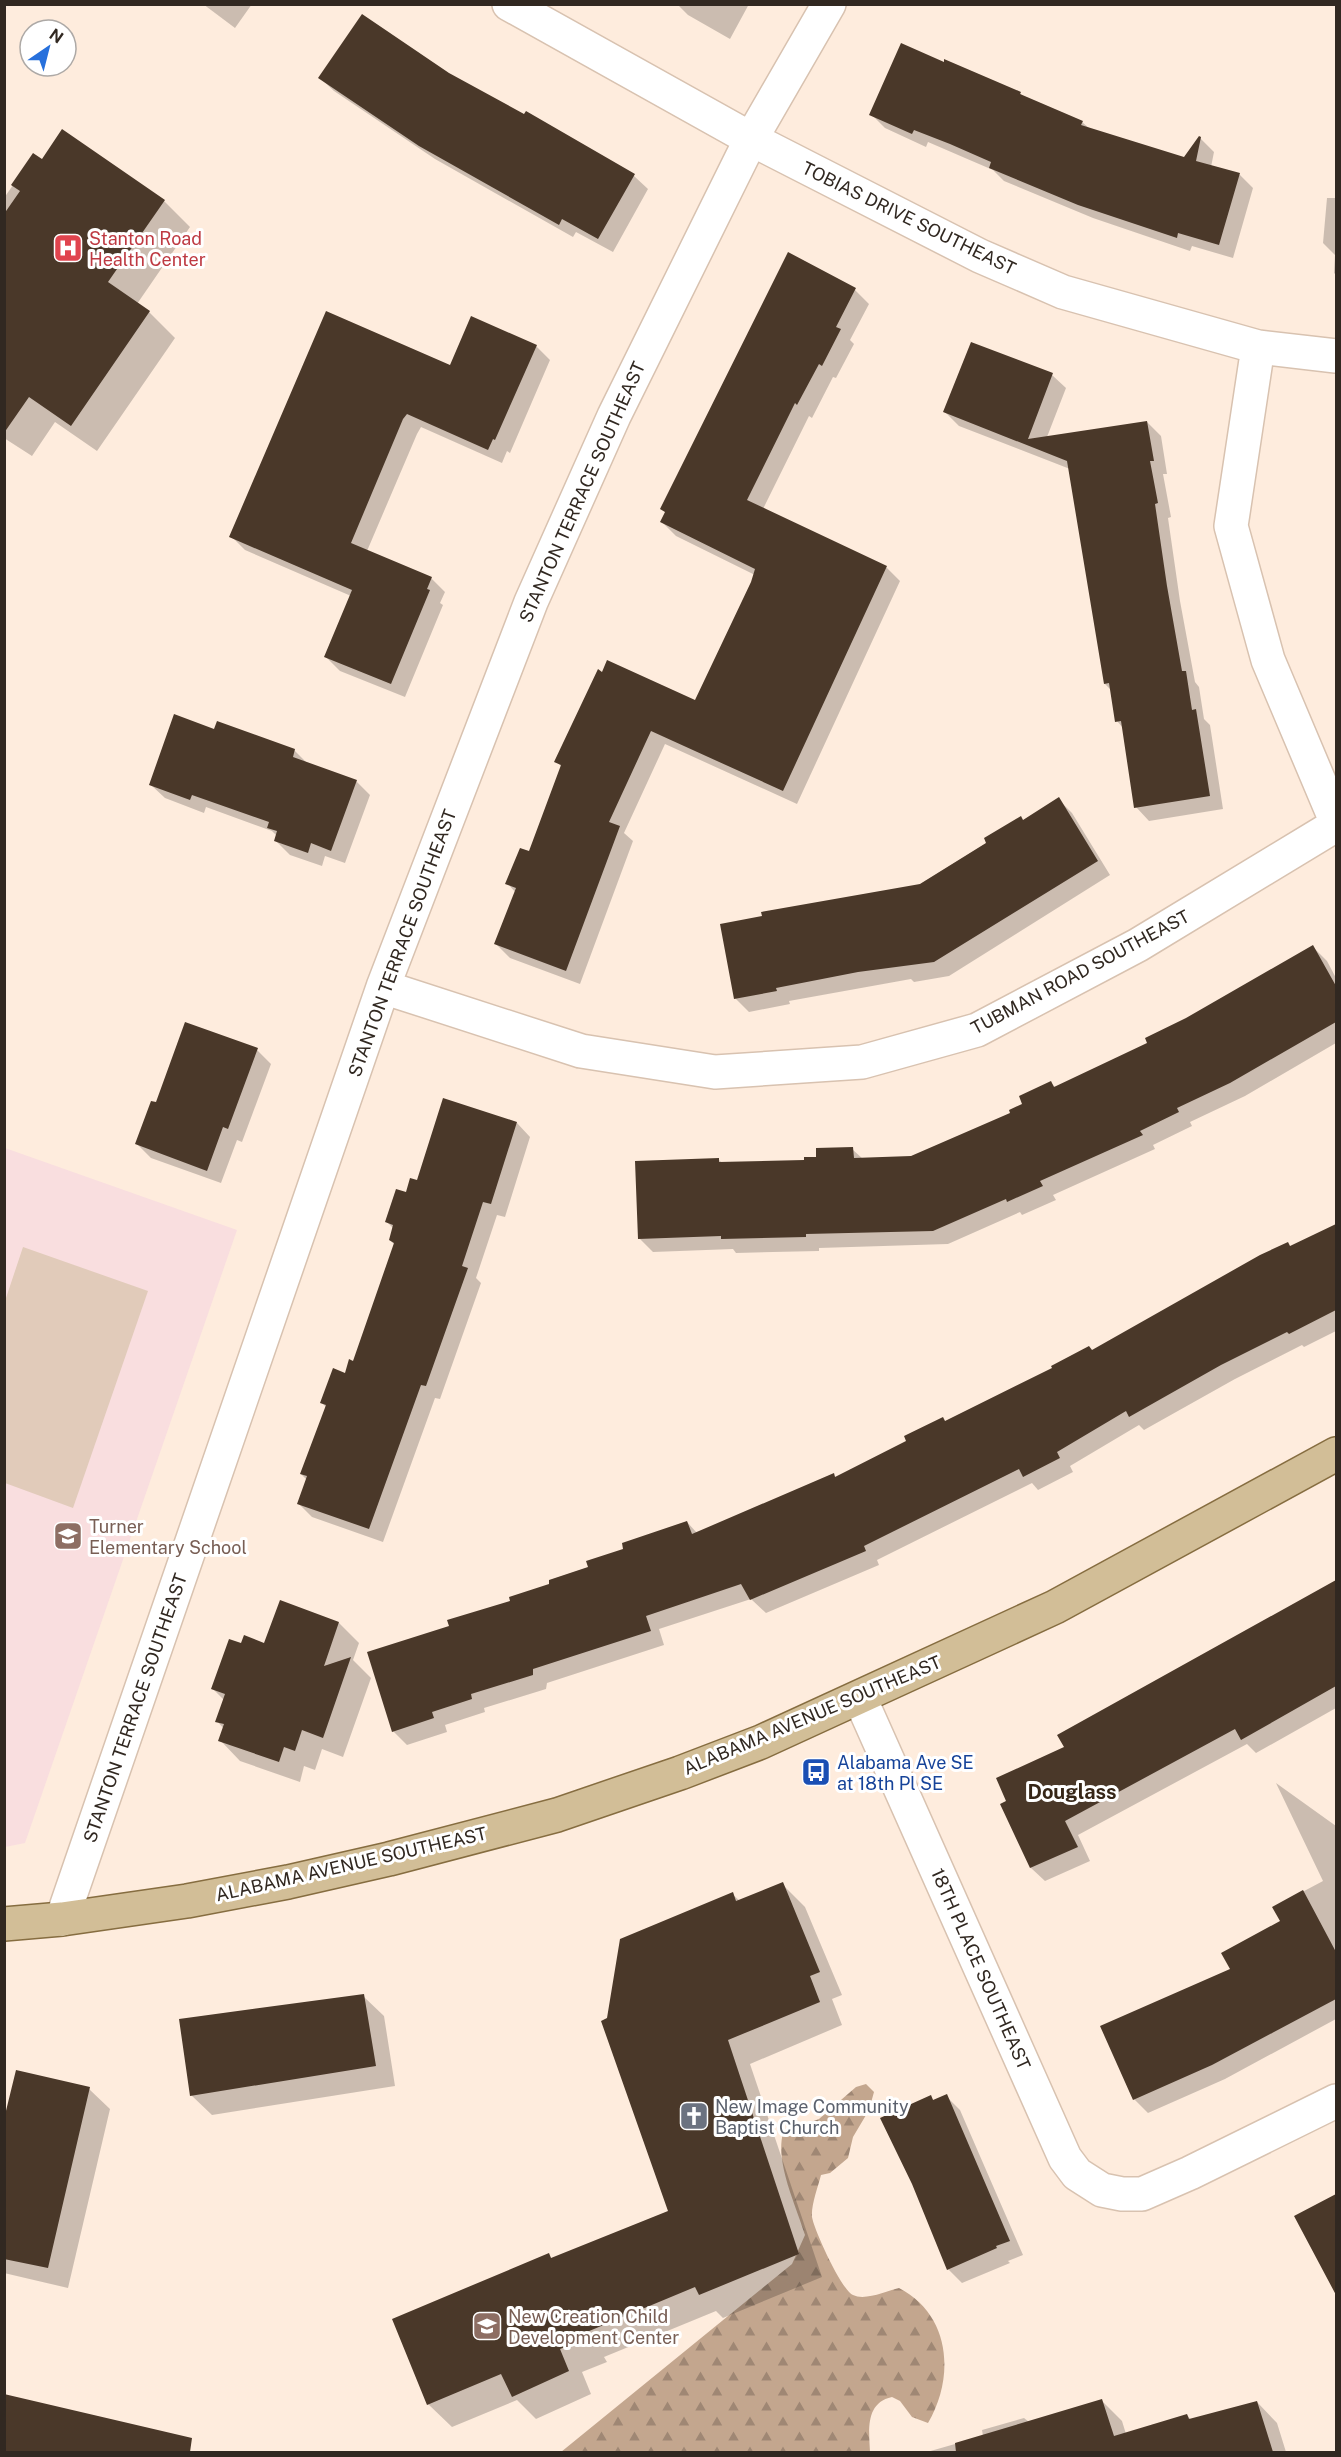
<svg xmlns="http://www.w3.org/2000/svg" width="1341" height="2457" viewBox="0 0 1341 2457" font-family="'Public Sans',sans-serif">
<defs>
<pattern id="forest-firs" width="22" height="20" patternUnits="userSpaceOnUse" patternTransform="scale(1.5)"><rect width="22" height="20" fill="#c3a68e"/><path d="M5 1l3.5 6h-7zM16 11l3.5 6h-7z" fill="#9f8774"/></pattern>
</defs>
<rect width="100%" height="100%" fill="#feecdd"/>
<path fill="#f9dedf" d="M 5,1148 L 237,1230 L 25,1843 L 5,1847 Z"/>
<path fill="url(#forest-firs)" d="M 866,2084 L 874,2092 L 869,2110 L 853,2137 L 848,2158 L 830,2173 L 821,2175 C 818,2187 811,2205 812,2217 C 814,2230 842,2291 853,2295 C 865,2301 887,2291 899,2288 C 951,2315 955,2377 928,2423 L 912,2417 L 900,2401 L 892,2397 C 865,2403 869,2430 870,2452 L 561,2452 L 792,2264 L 805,2235 C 796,2205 775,2163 783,2133 L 819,2119 L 856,2087 Z"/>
<path fill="#e1cbba" d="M 23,1247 L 148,1291 L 73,1508 L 5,1483 L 5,1301 Z"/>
<path fill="#0003" d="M 203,4 L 252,4 L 235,28 Z
M 677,4 L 749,4 L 730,39 L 688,15 Z
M 448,74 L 525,116 L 526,113 L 634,176 L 648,189 L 613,252 L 576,232 L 573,237 L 435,159 L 334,91 L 320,78 Z
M 1020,93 L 1024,98 L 1082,122 L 1090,129 L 1185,159 L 1200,138 L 1214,152 L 1211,167 L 1240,175 L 1253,188 L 1233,258 L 1192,246 L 1190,251 L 1093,218 L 1004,181 L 993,170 L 965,158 L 928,142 L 926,147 L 885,128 L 871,114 Z
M 34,155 L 43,161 L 164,201 L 190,227 L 137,304 L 149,312 L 175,338 L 97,451 L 55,422 L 32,456 L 4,438 L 4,198 Z
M 1327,198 L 1336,198 L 1336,275 L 1334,273 L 1335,255 L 1323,243 Z
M 789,254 L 855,290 L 869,304 L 850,340 L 854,344 L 836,378 L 833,377 L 812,418 L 809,416 L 763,509 L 887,568 L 900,581 L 797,804 L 665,744 L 624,833 L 633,841 L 580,984 L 510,958 L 496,944 L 516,893 L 507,883 L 530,853 L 562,767 L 556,761 L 695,702 L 755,575 L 676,536 L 662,522 Z
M 472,318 L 536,346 L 550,360 L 510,453 L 507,451 L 502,463 L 421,427 L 417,434 L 367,551 L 431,578 L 445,592 L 440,603 L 443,605 L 405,697 L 340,671 L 326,657 L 351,596 L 245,550 L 231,536 L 450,367 Z
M 1052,375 L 1066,388 L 1047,437 L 1147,422 L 1161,436 L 1167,474 L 1163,474 L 1171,517 L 1168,518 L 1180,601 L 1195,682 L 1199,687 L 1204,719 L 1210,725 L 1223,809 L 1149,821 L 1136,807 L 1123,728 L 1117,721 L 1111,690 L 1105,684 L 1070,469 L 959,426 L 945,412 Z
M 215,731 L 294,750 L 308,764 L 356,781 L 370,795 L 345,863 L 325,856 L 322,866 L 290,855 L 276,841 L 277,836 L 272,831 L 206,807 L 204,813 L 165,798 L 151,785 Z
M 1058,799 L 1072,813 L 1110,875 L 949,976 L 914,982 L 911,979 L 789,1001 L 790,1004 L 749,1012 L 735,998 Z
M 1313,947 L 1327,961 L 1336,978 L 1336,1043 L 1245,1096 L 1190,1122 L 1192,1126 L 1153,1145 L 1155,1149 L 1053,1195 L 1056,1200 L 1022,1215 L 1020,1212 L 948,1244 L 819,1248 L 819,1251 L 736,1253 L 733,1249 L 653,1252 L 639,1238 L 718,1159 L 722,1163 L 806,1162 L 852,1149 L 863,1159 L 912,1157 L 1012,1114 L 1051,1083 L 1056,1088 L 1148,1044 Z
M 257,1050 L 271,1064 L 242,1142 L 237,1140 L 221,1183 L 151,1158 L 137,1144 L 157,1104 Z
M 517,1123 L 530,1137 L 505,1217 L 497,1215 L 476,1278 L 481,1283 L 440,1399 L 435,1398 L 383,1542 L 312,1517 L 298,1503 L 307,1480 L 301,1474 L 326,1407 L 322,1403 L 354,1363 L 395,1245 L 390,1240 L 394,1229 L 387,1222 L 407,1194 Z
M 1336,1226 L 1336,1331 L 1304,1347 L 1302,1345 L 1235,1379 L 1144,1430 L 1139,1425 L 1070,1466 L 1073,1472 L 1038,1490 L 1032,1483 L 877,1560 L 879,1565 L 766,1613 L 751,1599 L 659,1629 L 664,1645 L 547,1683 L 546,1689 L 484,1708 L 485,1712 L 445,1725 L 447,1732 L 407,1745 L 393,1731 L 451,1627 L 590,1568 L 625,1550 L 687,1522 L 697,1533 L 833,1475 L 837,1478 L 946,1422 L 1093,1351 Z
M 1336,1582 L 1336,1708 L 1256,1753 L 1247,1744 L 1078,1835 L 1090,1861 L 1045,1881 L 1031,1868 L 1002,1805 L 1008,1802 L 1066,1747 L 1059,1736 Z
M 339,1623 L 359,1643 L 353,1660 L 371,1678 L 343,1757 L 322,1749 L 315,1770 L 304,1766 L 300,1782 L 240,1761 L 220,1740 L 224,1729 L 217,1721 L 224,1700 L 213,1689 L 242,1645 L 265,1645 Z
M 1276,1783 L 1336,1826 L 1336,2019 L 1225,2079 L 1148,2113 L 1134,2099 L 1232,1970 L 1282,1922 L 1274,1907 L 1323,1881 Z
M 782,1884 L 805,1907 L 842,1995 L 832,1999 L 842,2025 L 750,2064 L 822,2277 L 723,2318 L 716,2311 L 604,2357 L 607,2362 L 582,2372 L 591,2394 L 536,2419 L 517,2400 L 452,2427 L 428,2404 L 548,2255 L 552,2259 L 670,2212 L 608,2019 L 732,1894 L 740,1901 Z
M 363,1996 L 384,2016 L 395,2086 L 212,2115 L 191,2095 Z
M 89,2089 L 110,2109 L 68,2288 L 4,2273 L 4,2126 Z
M 946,2096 L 960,2110 L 1023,2255 L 1008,2261 L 1010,2263 L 962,2283 L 948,2269 L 931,2097 L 934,2101 Z
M 1336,2196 L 1336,2284 L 1327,2274 L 1296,2217 Z
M 4,2396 L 146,2444 L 144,2452 L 4,2452 Z
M 1102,2401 L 1122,2421 L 1126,2434 L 1187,2415 L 1191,2420 L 1257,2402 L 1277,2423 L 1286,2452 L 927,2452 L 983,2436 L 982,2430 L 1024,2418 L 1029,2422 Z"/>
<path fill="#4a3829" d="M 362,14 L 449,73 L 524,114 L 526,111 L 635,174 L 598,239 L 562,219 L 559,225 L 419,146 L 318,78 Z
M 901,43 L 944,62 L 944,59 L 1021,92 L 1020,94 L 1083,121 L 1081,125 L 1184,157 L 1199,136 L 1201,137 L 1196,161 L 1240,173 L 1219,245 L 1178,233 L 1177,238 L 1078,205 L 989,168 L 991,162 L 950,144 L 914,130 L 912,134 L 869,115 Z
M 62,129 L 165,200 L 108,282 L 150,311 L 71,426 L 29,397 L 4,433 L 4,214 L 20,191 L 11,185 L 33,153 L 42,159 Z
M 788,252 L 856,288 L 836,327 L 841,329 L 822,366 L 819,364 L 797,405 L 795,403 L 747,500 L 887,566 L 783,791 L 651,731 L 609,822 L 620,826 L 566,971 L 494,944 L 516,888 L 505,884 L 520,848 L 529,851 L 561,765 L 554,762 L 598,669 L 602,672 L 607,660 L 695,700 L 751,582 L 755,569 L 660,522 L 665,512 L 660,509 Z
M 326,311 L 450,365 L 471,316 L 537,345 L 495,440 L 493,439 L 488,450 L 407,414 L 403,419 L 351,543 L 432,577 L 427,589 L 430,590 L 391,684 L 324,657 L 352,590 L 229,537 Z
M 971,342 L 1053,373 L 1028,439 L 1147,421 L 1154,461 L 1150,461 L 1158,503 L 1155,504 L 1167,586 L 1182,671 L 1186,671 L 1192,710 L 1196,709 L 1210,796 L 1134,808 L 1121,721 L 1115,722 L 1109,683 L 1104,684 L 1067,461 L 943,412 Z
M 174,714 L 214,729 L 217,721 L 295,749 L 293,757 L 357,780 L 331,851 L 311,843 L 308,853 L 274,841 L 277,831 L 267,828 L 269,822 L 192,795 L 190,800 L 149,785 Z
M 1059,797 L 1098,861 L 934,962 L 858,972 L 776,988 L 777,991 L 734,999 L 720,924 L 762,916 L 761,912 L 920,884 L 986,843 L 984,838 L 1021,816 L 1023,820 Z
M 1313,945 L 1336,986 L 1336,1022 L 1230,1083 L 1177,1108 L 1179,1112 L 1140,1131 L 1143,1135 L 1040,1181 L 1043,1186 L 1007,1202 L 1006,1199 L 933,1231 L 806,1234 L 806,1237 L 721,1239 L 721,1236 L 638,1239 L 635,1161 L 719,1158 L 719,1162 L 804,1160 L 804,1157 L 816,1157 L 816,1148 L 853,1147 L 854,1158 L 911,1156 L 1010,1113 L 1009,1110 L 1022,1104 L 1019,1096 L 1051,1081 L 1054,1087 L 1147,1043 L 1145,1038 L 1186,1018 Z
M 185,1022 L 258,1048 L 228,1129 L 223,1127 L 207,1171 L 135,1144 L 151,1101 L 156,1102 Z
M 443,1098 L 517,1122 L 491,1204 L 483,1202 L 462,1266 L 468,1268 L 426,1386 L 421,1385 L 369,1529 L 297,1504 L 307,1476 L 300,1474 L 326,1405 L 320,1403 L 333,1368 L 345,1373 L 349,1359 L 353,1361 L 394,1243 L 389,1240 L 393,1225 L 385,1222 L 396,1189 L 406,1192 L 410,1178 L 417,1180 Z
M 1336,1224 L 1336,1310 L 1289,1334 L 1287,1332 L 1221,1365 L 1129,1417 L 1126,1411 L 1057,1452 L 1060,1458 L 1023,1477 L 1019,1469 L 864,1546 L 866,1551 L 750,1600 L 741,1584 L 646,1616 L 651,1631 L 533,1669 L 533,1675 L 471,1694 L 472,1699 L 432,1712 L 434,1718 L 392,1732 L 367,1652 L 449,1626 L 447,1620 L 510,1601 L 509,1597 L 549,1584 L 549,1580 L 588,1567 L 586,1561 L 623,1549 L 622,1543 L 687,1521 L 692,1534 L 834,1473 L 835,1477 L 906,1441 L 904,1436 L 943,1417 L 945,1421 L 1052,1368 L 1051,1366 L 1089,1346 L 1092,1350 L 1260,1255 L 1288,1242 L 1290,1246 Z
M 1336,1580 L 1336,1686 L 1241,1740 L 1235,1729 L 1065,1821 L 1078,1847 L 1030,1868 L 1000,1804 L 1006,1801 L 996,1778 L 1064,1747 L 1057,1735 Z
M 280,1600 L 339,1622 L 324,1666 L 351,1657 L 323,1738 L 302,1730 L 295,1751 L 284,1747 L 279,1762 L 218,1741 L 224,1724 L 215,1722 L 225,1694 L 211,1689 L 229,1639 L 241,1643 L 244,1635 L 264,1643 Z
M 783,1882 L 820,1972 L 810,1976 L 820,2002 L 728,2040 L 799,2254 L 699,2295 L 695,2287 L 582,2334 L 585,2339 L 560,2349 L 569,2371 L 512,2397 L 501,2374 L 427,2405 L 392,2319 L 549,2253 L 551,2258 L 668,2211 L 601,2021 L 607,2018 L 620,1939 L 733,1892 L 736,1901 Z
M 1303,1890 L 1336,1952 L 1336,1999 L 1212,2065 L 1133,2100 L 1100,2026 L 1230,1969 L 1221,1953 L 1280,1921 L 1272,1907 Z
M 364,1994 L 376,2066 L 190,2096 L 179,2019 Z
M 16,2070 L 90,2087 L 48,2268 L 4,2259 L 4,2119 Z
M 947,2094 L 1010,2241 L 996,2246 L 997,2248 L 947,2270 L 912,2184 L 880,2118 L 931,2095 L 933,2100 Z
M 1336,2194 L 1336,2295 L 1294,2216 Z
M 4,2394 L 192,2438 L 190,2452 L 4,2452 Z
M 1102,2399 L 1114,2436 L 1187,2414 L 1189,2419 L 1257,2401 L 1273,2452 L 956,2452 L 955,2443 Z"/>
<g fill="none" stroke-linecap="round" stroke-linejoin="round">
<g stroke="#d8c2b0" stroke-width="36">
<path id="minor" d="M 509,4 L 751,139 L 980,256 L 1063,292 L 1258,347 L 1336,356
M 1258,347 L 1231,526 L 1268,660 L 1336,821
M 383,987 L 581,1051 L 715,1072 L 862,1062 L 977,1030 L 1138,945 L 1336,825
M 860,1698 L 1065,2158 L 1077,2174 L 1102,2190 L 1122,2194 L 1142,2194 L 1190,2173 L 1336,2101
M 62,1919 L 383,987 L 531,602 L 614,416 L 751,139 L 829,4"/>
</g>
<g stroke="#866d40" stroke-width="36">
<path id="major" d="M 4,1924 L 62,1919 L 187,1901 L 288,1882 L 389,1859 L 557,1815 L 680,1773 L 761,1742 L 1055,1607 L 1336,1454"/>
</g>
<use href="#minor" stroke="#fff" stroke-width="33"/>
<use href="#major" stroke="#d2be97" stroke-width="33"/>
</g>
<defs>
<g id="hospital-square" transform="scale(1.5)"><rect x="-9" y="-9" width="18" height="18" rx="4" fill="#e0444e" stroke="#fff"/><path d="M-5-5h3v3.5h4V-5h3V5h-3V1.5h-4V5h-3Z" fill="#fff"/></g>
<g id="school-square" transform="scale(1.5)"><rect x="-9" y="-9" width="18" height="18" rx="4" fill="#8d6e63" stroke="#fff"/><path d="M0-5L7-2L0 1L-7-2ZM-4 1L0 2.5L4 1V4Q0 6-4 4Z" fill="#fff"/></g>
<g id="bus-square" transform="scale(1.5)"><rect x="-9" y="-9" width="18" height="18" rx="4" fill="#1a4fb4" stroke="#fff"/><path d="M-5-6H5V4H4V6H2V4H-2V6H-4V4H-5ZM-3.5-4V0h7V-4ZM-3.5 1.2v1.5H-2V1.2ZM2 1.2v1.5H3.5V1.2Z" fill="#fff"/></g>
<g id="church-square" transform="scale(1.5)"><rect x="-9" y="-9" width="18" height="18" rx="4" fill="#6b7280" stroke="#fff"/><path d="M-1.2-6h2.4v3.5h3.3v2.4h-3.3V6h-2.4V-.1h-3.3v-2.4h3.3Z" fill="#fff"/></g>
</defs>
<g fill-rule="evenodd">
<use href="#hospital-square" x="68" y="248"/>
<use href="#school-square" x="68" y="1536"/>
<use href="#bus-square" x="816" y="1772"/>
<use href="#church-square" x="694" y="2116"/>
<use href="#school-square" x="487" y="2326"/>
</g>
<g text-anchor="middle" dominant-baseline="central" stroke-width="6" stroke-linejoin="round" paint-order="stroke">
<g font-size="18" fill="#312821" stroke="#fff">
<text transform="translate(909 218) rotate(26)">TOBIAS DRIVE SOUTHEAST</text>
<text transform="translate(582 492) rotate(-66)">STANTON TERRACE SOUTHEAST</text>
<text transform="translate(402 943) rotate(-70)">STANTON TERRACE SOUTHEAST</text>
<text transform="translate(1080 972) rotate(-28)">TUBMAN ROAD SOUTHEAST</text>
<text transform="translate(135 1708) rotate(-71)">STANTON TERRACE SOUTHEAST</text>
<text transform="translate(812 1715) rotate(-23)">ALABAMA AVENUE SOUTHEAST</text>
<text transform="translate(351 1864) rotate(-13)">ALABAMA AVENUE SOUTHEAST</text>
<text transform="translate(981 1969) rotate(66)">18TH PLACE SOUTHEAST</text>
</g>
<g font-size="18" fill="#be3a42" stroke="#fff" text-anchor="start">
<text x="89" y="238">Stanton Road<tspan x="89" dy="21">Health Center</tspan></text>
</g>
<g font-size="18" fill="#785e54" stroke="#fff" text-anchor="start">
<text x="89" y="1526">Turner<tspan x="89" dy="21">Elementary School</tspan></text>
<text x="508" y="2316">New Creation Child<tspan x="508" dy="21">Development Center</tspan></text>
</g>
<g font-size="18" fill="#164399" stroke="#fff" text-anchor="start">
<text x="837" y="1762">Alabama Ave SE<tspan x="837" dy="21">at 18th Pl SE</tspan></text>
</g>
<g font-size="18" fill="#5b616d" stroke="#fff" text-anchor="start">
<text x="715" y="2106">New Image Community<tspan x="715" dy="21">Baptist Church</tspan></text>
</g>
<g font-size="20" font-weight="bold" fill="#362617" stroke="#fff">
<text x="1072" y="1792">Douglass</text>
</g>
</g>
<rect width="1341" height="2457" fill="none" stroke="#312821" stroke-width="12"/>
<g transform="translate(48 48) rotate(35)"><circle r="28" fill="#ffffff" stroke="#ada9a6" stroke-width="1.5"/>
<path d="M0-4.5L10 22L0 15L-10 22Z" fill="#2770dc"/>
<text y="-9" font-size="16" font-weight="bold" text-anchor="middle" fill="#312821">N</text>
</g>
</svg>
